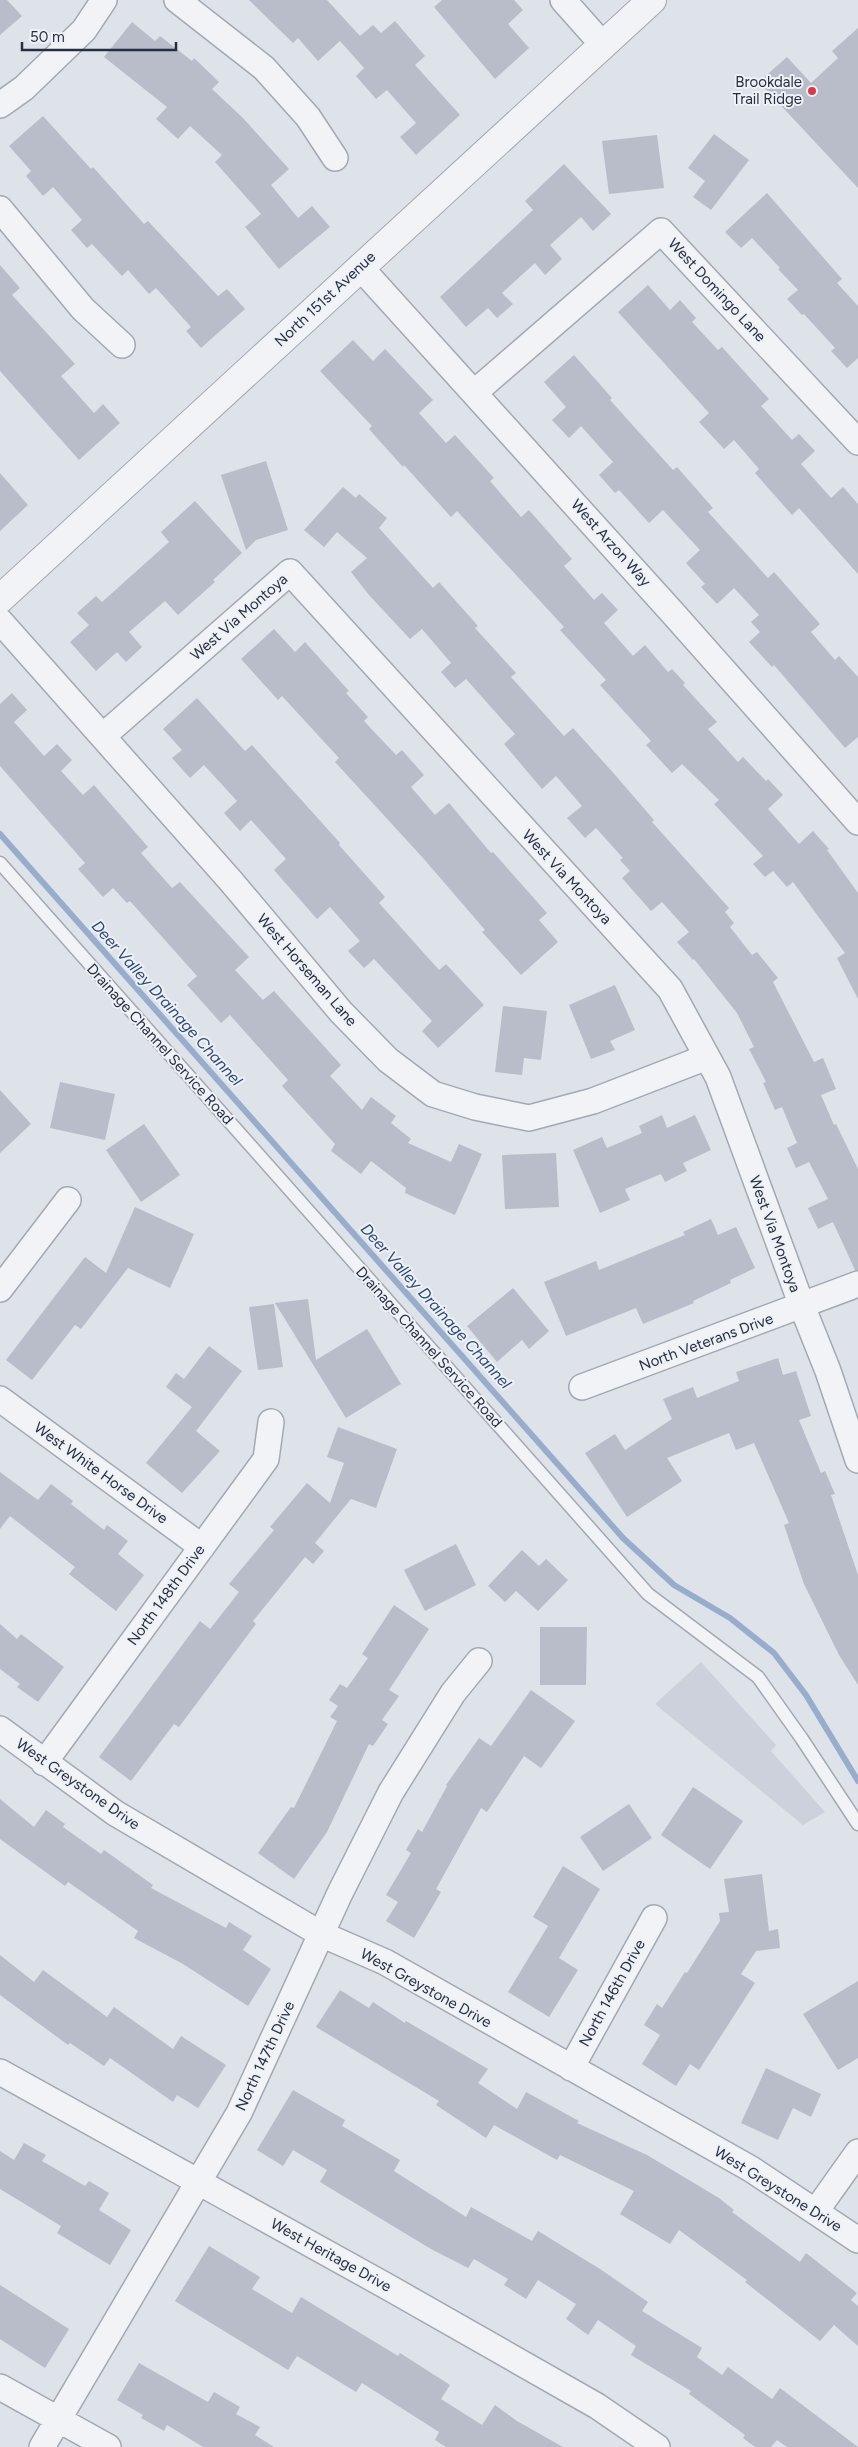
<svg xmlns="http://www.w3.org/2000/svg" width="858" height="2447" viewBox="0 0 858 2447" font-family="Figtree,sans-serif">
<rect width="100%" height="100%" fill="#dee2e9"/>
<path fill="#ccd1db" d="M 701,1662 L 776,1745 L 771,1751 L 825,1812 L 803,1825 L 655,1704 Z"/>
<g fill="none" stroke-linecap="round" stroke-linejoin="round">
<path stroke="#97adcb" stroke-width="6" d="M 0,834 L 623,1538 L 674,1585 L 730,1618 L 774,1653 L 806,1695 L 858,1781"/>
</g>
<path fill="#b8bdc9" d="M 0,0 L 7,0 L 22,16 L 0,35 Z
M 249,0 L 327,0 L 360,36 L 373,25 L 381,33 L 395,21 L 425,56 L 415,65 L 460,115 L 416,155 L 400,137 L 416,123 L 387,90 L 376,99 L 356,76 L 364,68 L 340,41 L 318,61 L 298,38 L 293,43 Z
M 442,0 L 514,0 L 523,10 L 508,24 L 529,48 L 495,79 L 434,7 Z
M 132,22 L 155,41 L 160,36 L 192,61 L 194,58 L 219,82 L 212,89 L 243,118 L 289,169 L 271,185 L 298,218 L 312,206 L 330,227 L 279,269 L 245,227 L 261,214 L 215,162 L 222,155 L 190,126 L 178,139 L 156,119 L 167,107 L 104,57 Z
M 858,28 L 858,188 L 759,82 L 787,57 L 811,83 L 838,58 L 832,51 Z
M 43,116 L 91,169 L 93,167 L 144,224 L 148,221 L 218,296 L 227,289 L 245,309 L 201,348 L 186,331 L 191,327 L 156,288 L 149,294 L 128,270 L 122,276 L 92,244 L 87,248 L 71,230 L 82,220 L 53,187 L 43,196 L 26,176 L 31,171 L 9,146 Z
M 714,134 L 749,160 L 711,210 L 693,197 L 705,181 L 688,168 Z
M 657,135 L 664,188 L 609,194 L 602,141 Z
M 564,164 L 611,214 L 593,231 L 581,217 L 550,245 L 562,259 L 545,275 L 535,263 L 502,293 L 513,304 L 497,318 L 488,308 L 466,327 L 440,297 L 533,210 L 525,201 Z
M 767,193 L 842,279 L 837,283 L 858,306 L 858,358 L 847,368 L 831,351 L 835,348 L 804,314 L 802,315 L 787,299 L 798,290 L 778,269 L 780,268 L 752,238 L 741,248 L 725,232 Z
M 0,265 L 20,288 L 12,295 L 75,364 L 61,376 L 94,413 L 103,404 L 120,423 L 79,460 L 0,371 Z
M 648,285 L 670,310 L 680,300 L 696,318 L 692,322 L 718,350 L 722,347 L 769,399 L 761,406 L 792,440 L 799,434 L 815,451 L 801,464 L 831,498 L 843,487 L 858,504 L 858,574 L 799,508 L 792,515 L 755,473 L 759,469 L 734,440 L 724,449 L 699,422 L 709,413 L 618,312 Z
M 353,340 L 373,361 L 385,349 L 433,400 L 419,413 L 446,443 L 455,435 L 494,478 L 490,481 L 521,517 L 529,510 L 572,559 L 564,566 L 594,600 L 602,593 L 618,610 L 604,623 L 633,656 L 645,645 L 668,672 L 672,669 L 685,683 L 683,685 L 717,722 L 708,729 L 738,762 L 743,757 L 766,781 L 768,779 L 783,795 L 768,809 L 799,844 L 813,831 L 829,849 L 827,850 L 858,893 L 858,999 L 837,958 L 845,953 L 793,882 L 787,887 L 773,871 L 765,877 L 753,864 L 763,856 L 714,804 L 719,800 L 682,764 L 672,773 L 646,745 L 651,741 L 600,685 L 606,680 L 560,630 L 564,627 L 457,511 L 451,517 L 404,465 L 403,467 L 369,429 L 372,426 L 320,371 Z
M 574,355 L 612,398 L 610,400 L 673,470 L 677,467 L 713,508 L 708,512 L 768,578 L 774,572 L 820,624 L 811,632 L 835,660 L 839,656 L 858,677 L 858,737 L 845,748 L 774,665 L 772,667 L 749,642 L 760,632 L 751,622 L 759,615 L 734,588 L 717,604 L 701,587 L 705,584 L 686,563 L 700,550 L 663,510 L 649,523 L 619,490 L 615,493 L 599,475 L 613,462 L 581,426 L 569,438 L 552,420 L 566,407 L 544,382 Z
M 266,461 L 288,530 L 256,540 L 246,550 L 221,475 Z
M 0,473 L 28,505 L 0,531 Z
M 343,487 L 356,498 L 359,494 L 387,518 L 379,528 L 433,588 L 439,582 L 478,626 L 475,628 L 516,673 L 511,677 L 564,736 L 573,728 L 616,776 L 654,820 L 652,822 L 729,908 L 725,912 L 734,923 L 730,927 L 752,955 L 757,952 L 778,978 L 773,982 L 814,1062 L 823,1058 L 836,1089 L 821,1095 L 834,1125 L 836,1124 L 858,1169 L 858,1270 L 855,1270 L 833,1222 L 818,1229 L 808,1208 L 828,1199 L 809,1162 L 796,1168 L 787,1148 L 797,1143 L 782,1107 L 775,1110 L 763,1083 L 766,1082 L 749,1049 L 754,1047 L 737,1013 L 694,959 L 693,960 L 677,942 L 689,932 L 662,902 L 651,911 L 622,878 L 630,871 L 620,860 L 623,858 L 596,828 L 585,838 L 567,818 L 582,806 L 556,776 L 542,789 L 504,744 L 515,734 L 466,679 L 455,688 L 441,672 L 451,663 L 422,629 L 410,639 L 369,595 L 351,572 L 367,558 L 337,532 L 324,547 L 304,530 Z
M 195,501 L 242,553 L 213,580 L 215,582 L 178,615 L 165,601 L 129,632 L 142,647 L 126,662 L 117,652 L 96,671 L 70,642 L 89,625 L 77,613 L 96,596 L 102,602 L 169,542 L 161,532 Z
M 274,629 L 295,652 L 305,642 L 349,691 L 346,693 L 368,717 L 364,721 L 396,755 L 402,750 L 424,775 L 411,787 L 435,815 L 449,803 L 491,853 L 493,852 L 547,913 L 539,920 L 558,942 L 521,975 L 482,932 L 485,930 L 423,858 L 335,762 L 339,758 L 282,696 L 278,700 L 241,659 Z
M 12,693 L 27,710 L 14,722 L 44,756 L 57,744 L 72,760 L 61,771 L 83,795 L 94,785 L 148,847 L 141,853 L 172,888 L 180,882 L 249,957 L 235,970 L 263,1000 L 274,991 L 341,1065 L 330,1076 L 362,1110 L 371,1097 L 396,1116 L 391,1123 L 411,1139 L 408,1143 L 451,1162 L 459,1144 L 482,1154 L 455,1215 L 405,1193 L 406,1188 L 371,1161 L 361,1174 L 331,1151 L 335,1144 L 282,1086 L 288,1080 L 230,1015 L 221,1023 L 187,985 L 197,976 L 130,901 L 127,903 L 113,888 L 103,897 L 78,869 L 85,863 L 0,766 L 0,704 Z
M 197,698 L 245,751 L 252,745 L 340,843 L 339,845 L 385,897 L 379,903 L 439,970 L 446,964 L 484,1005 L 438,1048 L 422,1031 L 432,1021 L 374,959 L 364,968 L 348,951 L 360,941 L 330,907 L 317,919 L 274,870 L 286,859 L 251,820 L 240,831 L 224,813 L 237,801 L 204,765 L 190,778 L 172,758 L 182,750 L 163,729 Z
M 615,985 L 635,1030 L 610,1041 L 615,1050 L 591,1059 L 569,1005 Z
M 503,1006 L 547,1011 L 541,1060 L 524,1058 L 522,1075 L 495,1072 Z
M 60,1082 L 115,1094 L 105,1140 L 50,1128 Z
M 0,1090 L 31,1124 L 0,1153 Z
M 662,1115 L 667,1128 L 695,1115 L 711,1150 L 683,1163 L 687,1171 L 665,1182 L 661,1174 L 625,1189 L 630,1200 L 600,1213 L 573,1150 L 602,1137 L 607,1148 L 642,1133 L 639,1126 Z
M 144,1124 L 180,1175 L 141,1202 L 106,1150 Z
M 556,1153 L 559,1207 L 505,1209 L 502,1155 Z
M 135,1207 L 194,1234 L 170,1288 L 128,1268 L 81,1329 L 75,1325 L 32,1380 L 6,1360 L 85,1257 L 106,1273 Z
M 711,1219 L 718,1235 L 736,1227 L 755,1268 L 730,1280 L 731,1283 L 693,1301 L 694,1303 L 643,1324 L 636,1308 L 566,1336 L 544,1282 L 596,1261 L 599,1270 L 685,1235 L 683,1232 Z
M 513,1288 L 549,1331 L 529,1349 L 522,1340 L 497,1362 L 467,1326 Z
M 308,1299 L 316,1360 L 367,1329 L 401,1384 L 346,1418 L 275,1303 Z
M 274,1304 L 283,1367 L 258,1370 L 249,1307 Z
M 209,1346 L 242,1371 L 196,1431 L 220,1451 L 182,1493 L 146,1463 L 192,1407 L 166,1387 L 176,1373 L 184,1379 Z
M 778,1358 L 783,1375 L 796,1371 L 811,1416 L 799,1420 L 821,1473 L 825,1471 L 835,1494 L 831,1495 L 858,1575 L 858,1685 L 839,1655 L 804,1584 L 784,1525 L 789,1523 L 754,1443 L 736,1450 L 729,1433 L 667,1458 L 682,1481 L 627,1517 L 585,1453 L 615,1434 L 625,1450 L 672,1419 L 663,1399 L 693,1387 L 697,1398 L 739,1381 L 736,1372 Z
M 338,1427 L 397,1449 L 376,1508 L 351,1499 L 315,1543 L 324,1551 L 313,1564 L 305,1557 L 253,1621 L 256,1624 L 179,1727 L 174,1724 L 131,1781 L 99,1757 L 200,1621 L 210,1629 L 239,1592 L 229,1584 L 274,1530 L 270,1527 L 307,1483 L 330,1503 L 344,1463 L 327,1457 Z
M 0,1472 L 38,1500 L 51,1484 L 73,1501 L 71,1504 L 104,1530 L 107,1525 L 128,1541 L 118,1554 L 144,1575 L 116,1611 L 69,1574 L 75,1567 L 10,1516 L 0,1529 Z
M 456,1544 L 476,1585 L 425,1611 L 404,1570 Z
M 522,1550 L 539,1566 L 546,1559 L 568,1580 L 538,1611 L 516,1591 L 505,1602 L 488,1586 Z
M 394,1605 L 429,1629 L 389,1690 L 399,1696 L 382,1720 L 388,1724 L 373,1746 L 369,1744 L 327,1832 L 294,1879 L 258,1853 L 291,1807 L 294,1808 L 337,1721 L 330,1717 L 338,1706 L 329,1700 L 340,1684 L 347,1688 L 368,1658 L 362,1654 Z
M 0,1624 L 17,1639 L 21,1634 L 64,1667 L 38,1702 L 17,1687 L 20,1684 L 0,1669 Z
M 540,1627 L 587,1627 L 586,1685 L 540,1685 Z
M 531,1690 L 575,1721 L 541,1768 L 524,1756 L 487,1812 L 481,1808 L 436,1889 L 441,1892 L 414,1938 L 386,1921 L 398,1902 L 386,1895 L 411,1853 L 406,1850 L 418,1829 L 422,1832 L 447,1786 L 446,1785 L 479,1738 L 491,1746 Z
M 693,1787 L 743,1821 L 710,1869 L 661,1835 Z
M 0,1799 L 34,1827 L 46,1810 L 65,1824 L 63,1827 L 101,1854 L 104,1850 L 153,1885 L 151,1888 L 226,1928 L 229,1922 L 252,1936 L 243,1950 L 271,1969 L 248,2006 L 183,1964 L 134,1938 L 138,1931 L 68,1882 L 65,1886 L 0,1839 Z
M 629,1804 L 652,1838 L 603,1871 L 580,1837 Z
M 563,1866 L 600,1889 L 559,1958 L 578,1970 L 549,2017 L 508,1992 L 548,1926 L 533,1917 Z
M 762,1874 L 769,1931 L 778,1929 L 780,1948 L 756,1951 L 741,1974 L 755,1983 L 699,2070 L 690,2064 L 676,2086 L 642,2064 L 660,2035 L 644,2025 L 657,2004 L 662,2008 L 685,1972 L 687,1973 L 720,1921 L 719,1913 L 729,1912 L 724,1879 Z
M 0,1955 L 34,1982 L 43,1970 L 107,2017 L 114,2007 L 173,2049 L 181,2036 L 226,2065 L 198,2108 L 177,2095 L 173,2102 L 110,2058 L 104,2066 L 70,2043 L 68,2045 L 0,1995 Z
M 858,1981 L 858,2058 L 838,2070 L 803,2014 Z
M 340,1990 L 369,2008 L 373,2002 L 405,2023 L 406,2021 L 488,2069 L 478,2083 L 517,2109 L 526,2092 L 579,2121 L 577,2123 L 647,2155 L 719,2198 L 734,2210 L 732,2212 L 800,2262 L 806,2253 L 857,2293 L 851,2300 L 858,2306 L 858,2346 L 834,2325 L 820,2341 L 745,2282 L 747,2280 L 679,2230 L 670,2244 L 620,2214 L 634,2191 L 560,2155 L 557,2160 L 494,2125 L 486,2138 L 436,2105 L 439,2101 L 316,2027 Z
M 766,2068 L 821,2094 L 811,2117 L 793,2108 L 778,2140 L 741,2123 Z
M 293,2090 L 345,2120 L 342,2126 L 400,2160 L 394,2171 L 466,2217 L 471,2207 L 532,2241 L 538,2231 L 600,2269 L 648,2302 L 642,2311 L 702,2348 L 697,2357 L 722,2375 L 728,2367 L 772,2399 L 780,2388 L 858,2447 L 787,2447 L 777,2440 L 771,2447 L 755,2447 L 743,2438 L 745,2435 L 689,2394 L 691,2391 L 631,2355 L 636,2346 L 598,2320 L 588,2335 L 566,2319 L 576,2304 L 538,2280 L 526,2299 L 504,2285 L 508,2279 L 474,2259 L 468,2268 L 431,2249 L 320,2182 L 327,2170 L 293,2150 L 283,2166 L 257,2150 Z
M 24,2143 L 46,2155 L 42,2161 L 85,2186 L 89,2181 L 109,2193 L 99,2210 L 131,2230 L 110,2265 L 57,2233 L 61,2226 L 0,2189 L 0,2151 L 14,2160 Z
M 209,2246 L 260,2277 L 252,2289 L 292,2313 L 301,2297 L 398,2356 L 400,2353 L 450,2385 L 441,2399 L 482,2425 L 495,2405 L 517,2421 L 563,2447 L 446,2447 L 435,2440 L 439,2432 L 362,2383 L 356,2392 L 297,2356 L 288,2370 L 175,2301 Z
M 0,2285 L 69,2329 L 45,2368 L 0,2339 Z
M 139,2363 L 208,2402 L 214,2392 L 240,2407 L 236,2414 L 260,2427 L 255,2435 L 274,2447 L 203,2447 L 167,2425 L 164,2431 L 141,2418 L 143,2415 L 117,2400 Z"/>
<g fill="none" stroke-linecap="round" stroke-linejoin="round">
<g stroke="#a3a8b3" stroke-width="15">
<path id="service" d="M 0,863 L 648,1594 L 758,1677 L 802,1739 L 858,1824"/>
</g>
<g stroke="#a3a8b3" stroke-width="28">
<path id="minor" d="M 177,0 L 264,68 L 308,117 L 335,158
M 563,0 L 603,45
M 0,105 L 24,88 L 84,30 L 104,0
M 0,209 L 83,309 L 122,345
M 360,267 L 671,611 L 858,822
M 475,392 L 661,231 L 858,442
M 0,621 L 230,880 L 341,1012 L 388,1060 L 433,1094 L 475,1107 L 529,1118 L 593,1101 L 707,1057
M 103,736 L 290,572 L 670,989 L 718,1077 L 802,1306 L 828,1371 L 858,1460
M 0,1289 L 68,1200
M 582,1387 L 858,1284
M 0,1399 L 202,1547
M 0,1729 L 115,1813 L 321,1934 L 385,1962 L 751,2169 L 858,2240
M 44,1763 L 266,1459 L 271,1422
M 571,2068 L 654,1918
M 0,2072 L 388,2287 L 597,2406 L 657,2447
M 816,2211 L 858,2152
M 0,2387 L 108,2447
M 42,2447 L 239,2113 L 340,1893 L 391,1792 L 453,1693 L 479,1661"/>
</g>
<g stroke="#a3a8b3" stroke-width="30">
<path id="tertiary" d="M 0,599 L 652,0"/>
</g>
<use href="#service" stroke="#f1f3f7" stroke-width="12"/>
<use href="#minor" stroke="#f1f3f7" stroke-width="25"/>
<use href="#tertiary" stroke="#f1f3f7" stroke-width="28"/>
</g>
<circle fill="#d53c48" stroke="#eef1f6" stroke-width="2" cx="812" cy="91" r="5"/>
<g text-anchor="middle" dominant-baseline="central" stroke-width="4" stroke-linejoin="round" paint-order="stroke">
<g font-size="15" fill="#272e41" stroke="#eef1f6" text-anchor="end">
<text x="802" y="82">Brookdale<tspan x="802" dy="17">Trail Ridge</tspan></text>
</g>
<g font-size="15" fill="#272e41" stroke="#eef1f6">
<text transform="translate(717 290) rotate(47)">West Domingo Lane</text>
<text transform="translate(325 299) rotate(-43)">North 151st Avenue</text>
<text transform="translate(611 543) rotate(48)">West Arzon Way</text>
<text transform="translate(239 617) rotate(-41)">West Via Montoya</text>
<text transform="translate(567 877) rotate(47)">West Via Montoya</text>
<text transform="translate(307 970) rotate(49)">West Horseman Lane</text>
<text transform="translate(160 1044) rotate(48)">Drainage Channel Service Road</text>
<text transform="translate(775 1234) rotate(70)">West Via Montoya</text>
<text transform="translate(706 1342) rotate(-20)">North Veterans Drive</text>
<text transform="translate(429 1347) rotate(48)">Drainage Channel Service Road</text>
<text transform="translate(101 1473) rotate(36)">West White Horse Drive</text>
<text transform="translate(166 1595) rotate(-54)">North 148th Drive</text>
<text transform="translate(78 1784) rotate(35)">West Greystone Drive</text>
<text transform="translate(426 1988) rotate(29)">West Greystone Drive</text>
<text transform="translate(612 1993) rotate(-61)">North 146th Drive</text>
<text transform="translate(265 2056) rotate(-65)">North 147th Drive</text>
<text transform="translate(778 2189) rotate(32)">West Greystone Drive</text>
<text transform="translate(331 2255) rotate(29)">West Heritage Drive</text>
</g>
<g font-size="16" font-style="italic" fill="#2e4a77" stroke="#eef1f6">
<text transform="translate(167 1003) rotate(48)">Deer Valley Drainage Channel</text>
<text transform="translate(436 1306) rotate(48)">Deer Valley Drainage Channel</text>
</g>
</g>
<path d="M22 42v8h154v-8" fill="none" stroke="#272e41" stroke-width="2.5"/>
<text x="30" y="42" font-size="15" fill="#272e41" stroke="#eef1f6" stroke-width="4" paint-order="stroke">50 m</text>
</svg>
